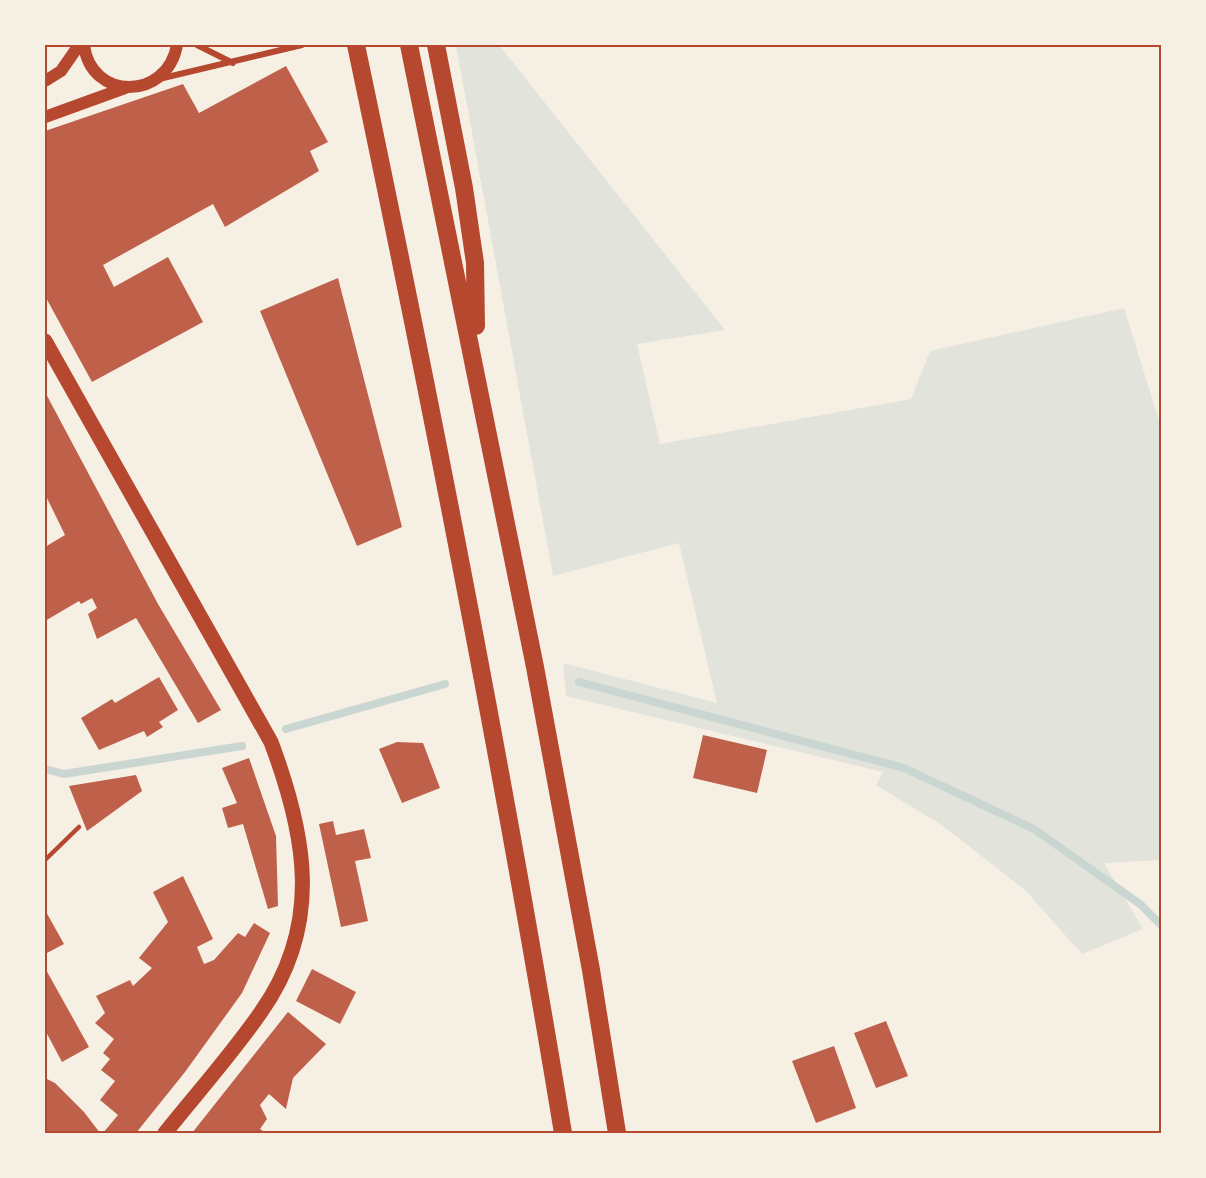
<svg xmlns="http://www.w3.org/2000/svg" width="1206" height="1178" viewBox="0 0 1206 1178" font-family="'Nunito Sans',sans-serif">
<rect width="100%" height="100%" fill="#f6efe4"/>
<path fill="#e2e4dc" d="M 456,45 L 499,45 L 725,330 L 637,344 L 660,444 L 911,399 L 930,351 L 1124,308 L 1161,427 L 1161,860 L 1104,863 L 1143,929 L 1082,954 L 1025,890 L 943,826 L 876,785 L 883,772 L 566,696 L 563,663 L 717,703 L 679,543 L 553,576 Z"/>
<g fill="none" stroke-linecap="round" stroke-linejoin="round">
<path stroke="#c9d6d2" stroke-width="8" d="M 579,682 L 904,768 L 1034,829 L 1140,904 L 1161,925
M 286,729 L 445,684
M 45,769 L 64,774 L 242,746"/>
</g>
<path fill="#bf614a" d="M 286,66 L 328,142 L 310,151 L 319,171 L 225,227 L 213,204 L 103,265 L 114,287 L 168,257 L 203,322 L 92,382 L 45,296 L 45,131 L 183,84 L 199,113 Z
M 338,278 L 402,527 L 357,546 L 260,311 Z
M 45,392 L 158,604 L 221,710 L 198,723 L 136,618 L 97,639 L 88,614 L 97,608 L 92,598 L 81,604 L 79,601 L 45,621 L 45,547 L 65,535 L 45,494 Z
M 159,677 L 178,710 L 159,722 L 163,727 L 147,737 L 144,731 L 99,750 L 81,718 L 112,699 L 115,703 Z
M 703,735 L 767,750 L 757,793 L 693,778 Z
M 397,742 L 423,743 L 440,788 L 402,803 L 379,749 Z
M 249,758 L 276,836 L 278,906 L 268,909 L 243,824 L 228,828 L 222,808 L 237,803 L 222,768 Z
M 136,775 L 142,791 L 87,831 L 69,786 Z
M 333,821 L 336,835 L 364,829 L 371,858 L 355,861 L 368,921 L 341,927 L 319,824 Z
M 183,876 L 213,939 L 197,947 L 204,964 L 214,960 L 238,933 L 245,937 L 254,923 L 270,933 L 242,993 L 185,1072 L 136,1133 L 103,1133 L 118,1115 L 100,1100 L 115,1081 L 101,1070 L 110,1059 L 103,1053 L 114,1039 L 95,1023 L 105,1013 L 96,996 L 130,980 L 133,986 L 152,968 L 139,958 L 168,922 L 153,892 Z
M 45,910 L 64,944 L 45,954 Z
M 45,968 L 89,1047 L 62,1062 L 45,1030 Z
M 312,969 L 356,992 L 340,1024 L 296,1001 Z
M 288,1012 L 326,1044 L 293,1078 L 286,1109 L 269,1094 L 260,1105 L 267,1119 L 260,1129 L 266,1133 L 192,1133 Z
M 886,1021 L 908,1076 L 876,1088 L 854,1033 Z
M 834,1046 L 856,1108 L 816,1123 L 792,1061 Z
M 45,1078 L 55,1083 L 84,1112 L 100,1133 L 47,1133 Z"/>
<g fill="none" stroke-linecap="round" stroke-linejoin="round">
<path stroke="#b5482f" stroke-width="4.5" d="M 45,860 L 79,827"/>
<path stroke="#b5482f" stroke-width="6" d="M 197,45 L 233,63
M 159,79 L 302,45"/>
<path stroke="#b5482f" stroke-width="12" d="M 84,45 C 91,101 167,101 177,45
M 45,81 L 61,71 L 79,45
M 45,117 L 125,88"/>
<path stroke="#b5482f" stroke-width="15" d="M 45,341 L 271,742 C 306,835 323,924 261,1012 C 232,1054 197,1093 165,1133"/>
<path stroke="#b5482f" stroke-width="18" d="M 356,45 C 432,406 503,769 563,1133
M 409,45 L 535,667 L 591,970 L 617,1133
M 436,45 L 464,188 L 475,263 L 476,326"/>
</g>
<rect width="1206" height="1178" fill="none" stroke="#f6efe4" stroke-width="93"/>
<rect x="46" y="46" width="1114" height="1086" fill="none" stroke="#b5482f" stroke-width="2"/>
</svg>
